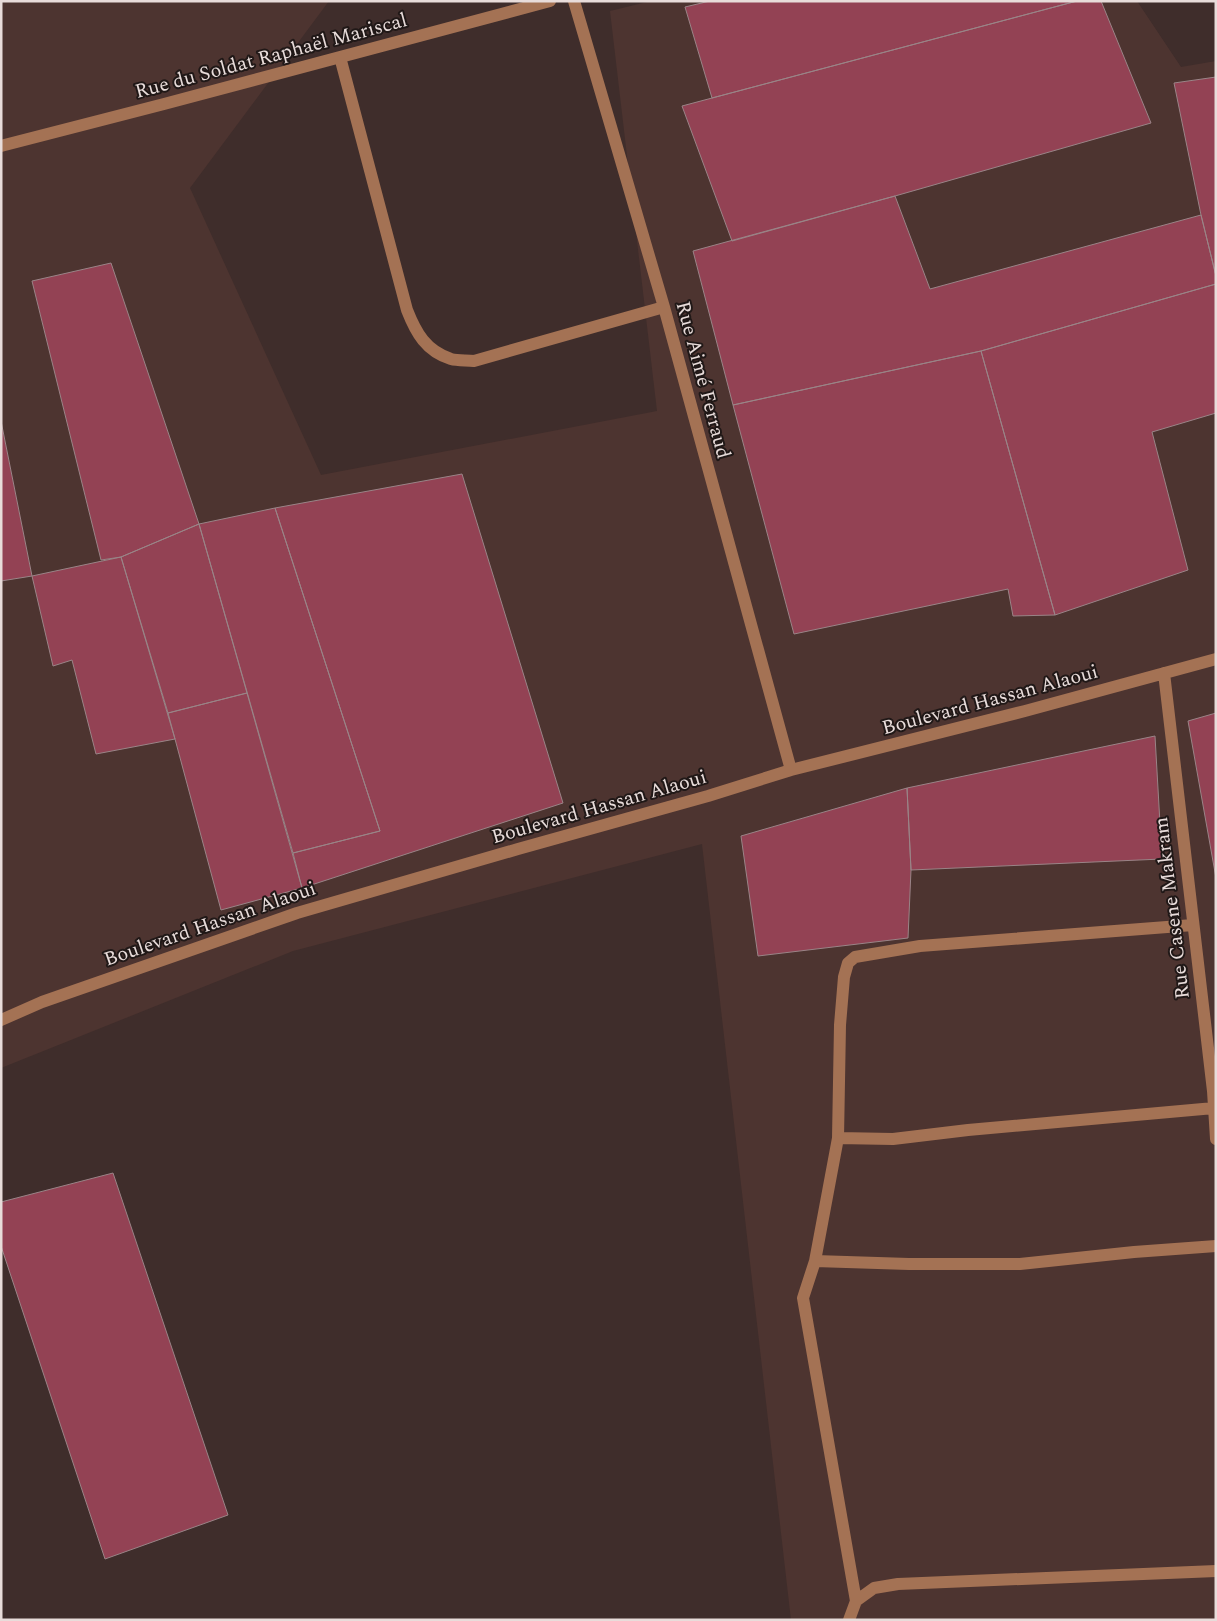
<svg xmlns="http://www.w3.org/2000/svg" width="1217" height="1621" viewBox="0 0 1217 1621" font-family="Spectral,serif">
<rect width="100%" height="100%" fill="#3f2d2b"/>
<path fill="#4d3430" d="M 1,1 L 329,1 L 190,188 L 321,475 L 657,411 L 610,11 L 651,1 L 1137,1 L 1181,67 L 1216,61 L 1216,1620 L 791,1620 L 702,844 L 293,951 L 1,1068 Z"/>
<path fill="#934254" stroke="#9a8487" d="M 710,1 L 1077,1 L 712,98 L 685,7 Z
M 1077,1 L 1101,1 L 1151,123 L 895,196 L 732,241 L 682,106 Z
M 1216,77 L 1216,276 L 1201,215 L 1174,83 Z
M 895,196 L 930,289 L 1201,215 L 1216,276 L 1216,284 L 981,351 L 733,405 L 693,251 Z
M 111,263 L 199,524 L 121,557 L 101,560 L 32,281 Z
M 1216,284 L 1216,413 L 1152,432 L 1188,570 L 1055,615 L 981,351 Z
M 981,351 L 1055,615 L 1013,616 L 1008,589 L 794,634 L 733,405 Z
M 1,421 L 32,576 L 1,581 Z
M 462,474 L 563,803 L 302,888 L 293,853 L 380,831 L 275,508 Z
M 275,508 L 380,831 L 293,853 L 199,524 Z
M 199,524 L 247,693 L 168,713 L 121,557 Z
M 121,557 L 175,739 L 96,754 L 72,660 L 53,666 L 32,576 Z
M 247,693 L 302,888 L 221,910 L 168,713 Z
M 1216,713 L 1216,878 L 1188,721 Z
M 1155,736 L 1162,859 L 911,870 L 907,788 Z
M 907,788 L 911,870 L 908,938 L 758,956 L 741,836 Z
M 113,1173 L 228,1515 L 105,1559 L 1,1246 L 1,1202 Z"/>
<g fill="none" stroke-linecap="round" stroke-linejoin="round">
<path stroke="#a47254" stroke-width="12" d="M 574,1 L 664,307 L 791,770
M 340,57 L 407,310 C 416,333 426,351 451,359 C 458,361 467,360 474,361 L 664,307
M 1,146 L 164,104 L 550,1
M 1164,673 L 1213,1091 L 1216,1139
M 1193,925 L 920,946 L 855,957 L 848,963 L 844,977 L 840,1025 L 838,1138 L 893,1139 L 968,1130 L 1214,1108
M 1,1020 L 42,1002 L 297,913 L 518,849 L 708,796 L 791,770 L 1025,711 L 1216,659
M 838,1138 L 815,1261 L 803,1298 L 856,1601
M 815,1261 L 909,1264 L 1020,1264 L 1134,1252 L 1216,1246
M 849,1620 L 856,1601 L 874,1588 L 898,1584 L 1216,1571"/>
</g>
<g text-anchor="middle" dominant-baseline="central" stroke-width="4" stroke-linejoin="round" paint-order="stroke">
<g font-size="20" fill="#e8dcda" stroke="#201817">
<text transform="translate(271 56) rotate(-15)">Rue du Soldat Raphaël Mariscal</text>
<text transform="translate(703 380) rotate(75)">Rue Aimé Ferraud</text>
<text transform="translate(990 700) rotate(-15)">Boulevard Hassan Alaoui</text>
<text transform="translate(599 807) rotate(-16)">Boulevard Hassan Alaoui</text>
<text transform="translate(1172 908) rotate(-97)">Rue Casene Makram</text>
<text transform="translate(210 924) rotate(-19)">Boulevard Hassan Alaoui</text>
</g>
</g>
<rect width="1217" height="1621" fill="none" stroke="#e8dcda" stroke-width="5"/>
</svg>
